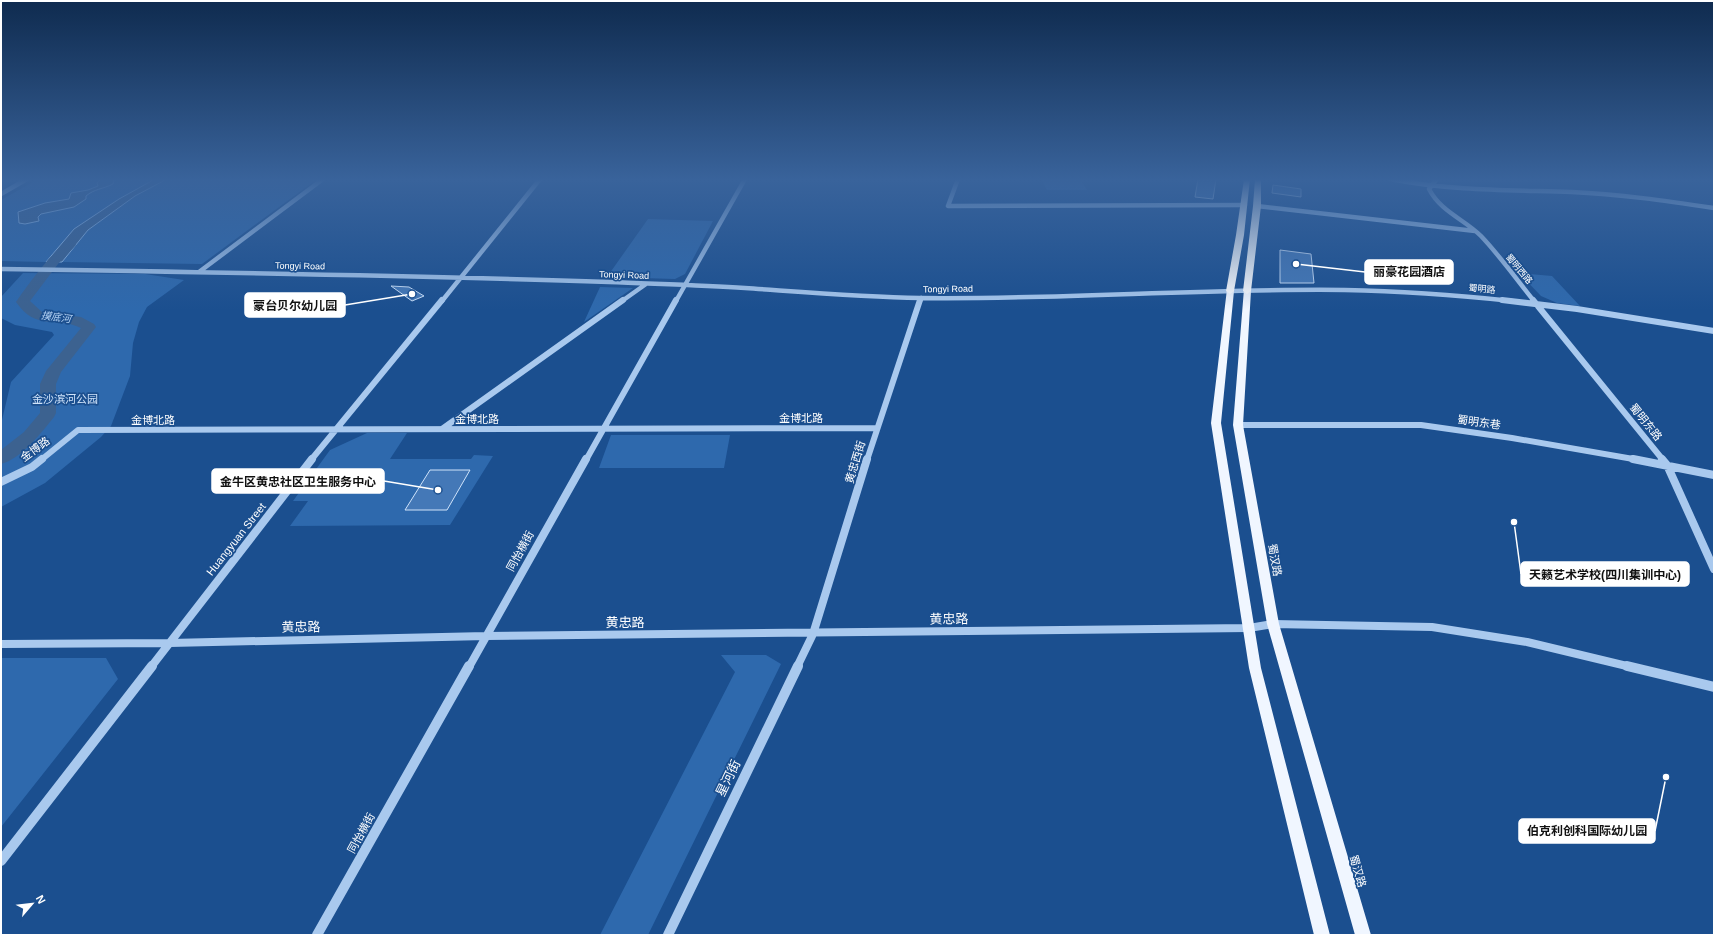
<svg xmlns="http://www.w3.org/2000/svg" width="1715" height="936" viewBox="0 0 1715 936" font-family="Helvetica,'Noto Sans SC',sans-serif">
<rect width="100%" height="100%" fill="#1b4f8f"/>
<path fill="#2e69ad" d="M 38,179 L 155,179 L 119,199 L 74,229 L 46,262 L 1,261 L 1,200 Z
M 167,179 L 317,179 L 202,264 L 62,262 L 88,230 L 135,196 Z
M 1041,179 L 1080,179 L 1087,190 L 1047,190 Z
M 648,219 L 713,221 L 685,274 L 675,279 L 607,277 Z
M 23,273 L 145,274 L 184,280 L 147,307 L 139,322 L 133,343 L 130,376 L 111,426 L 101,437 L 45,483 L 1,507 L 1,424 L 11,382 L 54,335 L 52,332 L 15,325 L 1,318 L 1,297 Z
M 1519,273 L 1552,276 L 1580,306 L 1557,303 L 1541,296 Z
M 600,287 L 633,288 L 584,322 Z
M 367,433 L 407,433 L 390,459 L 471,459 L 474,455 L 493,456 L 450,525 L 290,526 L 308,501 L 293,501 L 330,450 Z
M 611,435 L 730,435 L 724,468 L 599,468 Z
M 721,655 L 766,655 L 781,664 L 648,935 L 600,935 L 735,672 Z
M 1,658 L 106,658 L 118,679 L 1,827 Z"/>
<path fill="#3c6290" stroke="#9cc4f0" d="M 100,179 L 118,179 L 114,180 L 113,184 C 103,189 94,189 86,196 L 86,199 L 74,207 L 41,214 L 38,217 L 39,221 L 25,224 L 19,223 L 18,212 L 45,203 L 69,199 L 71,193 L 88,190 L 98,186 L 97,183 Z
M 155,179 L 167,179 L 135,196 L 88,230 L 62,262 L 46,262 L 74,229 L 119,199 Z"/>
<g fill="none" stroke-linecap="round" stroke-linejoin="round">
<path fill="#3c6290" fill-rule="evenodd" d="M 70,241 L 74,242 L 76,245 L 58,264 L 30,301 L 42,312 L 81,317 L 94,324 L 96,327 L 61,372 L 56,384 L 56,413 L 54,417 C 42,432 21,459 1,464 L 1,450 L 24,432 L 40,413 L 40,384 L 46,371 L 81,328 C 55,315 37,332 16,302 C 25,289 56,245 70,241 Z"/>
</g>
<path fill="#4478b7" stroke="#cfe3fa" d="M 1198,179 L 1216,179 L 1213,199 L 1195,197 Z
M 1273,185 L 1301,189 L 1301,197 L 1272,193 Z
M 1280,250 L 1311,254 L 1314,283 L 1280,283 Z
M 391,286 L 409,287 L 424,296 L 412,301 Z
M 430,470 L 470,470 L 447,510 L 405,510 Z"/>
<g fill="none" stroke-linecap="round" stroke-linejoin="round">
<path stroke="#a9c9ee" stroke-width="4.5" d="M 958,179 L 948,206 L 1245,205
M 1390,179 C 1451,191 1510,190 1572,192 C 1619,194 1667,201 1714,208
M 1437,179 L 1429,189 C 1441,212 1464,219 1481,236 C 1500,256 1517,280 1534,301
M 1,194 L 27,179
M 1257,206 L 1475,231
M 1,269 C 204,272 406,275 609,282 C 654,284 700,285 745,288 C 803,292 861,297 920,298 C 1061,300 1203,288 1345,290 C 1401,291 1456,295 1512,301
M 199,272 L 323,179
M 442,301 L 540,179
M 622,301 L 646,284
M 676,301 L 745,179
M 920,301 L 921,298"/>
<path stroke="#a9c9ee" stroke-width="6" d="M 1502,300 L 1577,309 L 1714,331
M 1533,300 L 1663,460
M 1238,425 L 1421,425 L 1512,438 L 1639,460
M 442,429 L 623,300
M 41,460 L 78,430 L 877,428
M 311,460 L 442,300
M 586,460 L 676,300
M 867,460 L 920,300"/>
<path stroke="#a9c9ee" stroke-width="8" d="M 1633,459 L 1714,475
M 1662,459 L 1667,465 L 1714,569
M 1,482 L 32,467 L 42,459
M 1,644 L 170,643 L 486,636 L 1249,628 L 1273,624 L 1432,627 L 1527,642 L 1631,667
M 151,667 L 312,459
M 469,667 L 586,459
M 797,667 L 813,634 L 867,459"/>
<path stroke="#a9c9ee" stroke-width="10" d="M 1627,666 L 1714,687
M 1,861 L 152,666
M 317,935 L 469,666
M 668,935 L 798,666"/>
<path fill="#f0f6ff" fill-rule="evenodd" d="M 1227,289 L 1233,289 L 1234,291 L 1221,423 L 1261,668 L 1330,935 L 1314,935 L 1249,668 L 1211,423 Z
M 1244,289 L 1250,289 L 1251,291 L 1243,425 L 1279,624 L 1371,935 L 1355,935 L 1267,624 L 1233,425 Z"/>
<path fill="#fff" fill-rule="evenodd" d="M 1244,179 L 1250,179 L 1244,235 L 1234,291 L 1230,294 L 1226,291 L 1236,235 Z
M 1255,179 L 1261,179 L 1261,206 L 1251,291 L 1247,294 L 1243,291 L 1253,206 Z"/>
</g>
<linearGradient id="sky" x2="0" y2="1"><stop stop-color="#0f2b4f"/><stop offset="0.58" stop-color="#39639b"/><stop offset="1" stop-color="#39639b" stop-opacity="0"/></linearGradient>
<rect width="1715" height="310" fill="url(#sky)"/>
<g text-anchor="middle" dominant-baseline="central" stroke-width="3.5" stroke-linejoin="round" paint-order="stroke">
<g font-size="9" fill="#fff" stroke="#1b4f8f">
<text transform="translate(300 266) rotate(1)">Tongyi Road</text>
<text transform="translate(1519 269) rotate(50)">蜀明西路</text>
<text transform="translate(624 275) rotate(2)">Tongyi Road</text>
<text transform="translate(948 289) rotate(-1)">Tongyi Road</text>
<text transform="translate(1482 289) rotate(5)">蜀明路</text>
</g>
<g font-size="10" font-style="italic" fill="#b5d3f5" stroke="#1b4f8f">
<text transform="translate(56 317) rotate(8)">摸底河</text>
</g>
<g font-size="11" fill="#cfe3fa" stroke="#1b4f8f">
<text x="65" y="399">金沙滨河公园</text>
</g>
<g font-size="11" fill="#fff" stroke="#1b4f8f">
<text x="801" y="418">金博北路</text>
<text x="477" y="419">金博北路</text>
<text x="153" y="420">金博北路</text>
<text transform="translate(1479 422) rotate(8)">蜀明东巷</text>
<text transform="translate(1646 422) rotate(51)">蜀明东路</text>
<text transform="translate(35 449) rotate(-36)">金博路</text>
<text transform="translate(855 462) rotate(-73)">黄忠西街</text>
<text transform="translate(236 539) rotate(-52)">Huangyuan Street</text>
<text transform="translate(520 551) rotate(-61)">同怡横街</text>
<text transform="translate(1275 560) rotate(80)">蜀汉路</text>
<text transform="translate(361 833) rotate(-61)">同怡横街</text>
<text transform="translate(1358 871) rotate(74)">蜀汉路</text>
</g>
<g font-size="13" fill="#fff" stroke="#1b4f8f">
<text transform="translate(949 619) rotate(-1)">黄忠路</text>
<text x="625" y="622">黄忠路</text>
<text transform="translate(301 627) rotate(-1)">黄忠路</text>
<text transform="translate(728 778) rotate(-64)">星河街</text>
</g>
</g>
<path fill="none" stroke="#fff" stroke-width="1.5" d="M1296 264L1365 272M412 294L345 305M438 490L384 481M1514 522L1521 574M1666 777L1655 831"/>
<g fill="#fff" stroke="#1b4f8f" stroke-width="1.5">
<circle cx="1296" cy="264" r="4"/>
<circle cx="412" cy="294" r="4"/>
<circle cx="438" cy="490" r="4"/>
<circle cx="1514" cy="522" r="4"/>
<circle cx="1666" cy="777" r="4"/>
</g>
<g fill="#fff" stroke="#fff" stroke-width="1.5">
<rect x="1365" y="260" width="88" height="24" rx="4"/>
<rect x="245" y="293" width="100" height="24" rx="4"/>
<rect x="212" y="469" width="172" height="24" rx="4"/>
<rect x="1521" y="562" width="168" height="24" rx="4"/>
<rect x="1519" y="819" width="136" height="24" rx="4"/>
</g>
<g font-size="12" text-anchor="middle" font-weight="bold" fill="#111">
<text x="1409" y="276">丽豪花园酒店</text>
<text x="295" y="310">蒙台贝尔幼儿园</text>
<text x="298" y="486">金牛区黄忠社区卫生服务中心</text>
<text x="1605" y="579">天籁艺术学校(四川集训中心)</text>
<text x="1587" y="835">伯克利创科国际幼儿园</text>
</g>
<rect width="1715" height="936" fill="none" stroke="#ffffff" stroke-width="4"/>
<g transform="translate(32 904) rotate(62)" stroke="#1b4f8f" stroke-width="3" paint-order="stroke">
<path d="M0-3L7 15L0 10L-7 15Z" fill="#ffffff"/>
<text y="-6" font-size="11" font-weight="bold" text-anchor="middle" fill="#ffffff">N</text>
</g>
</svg>
